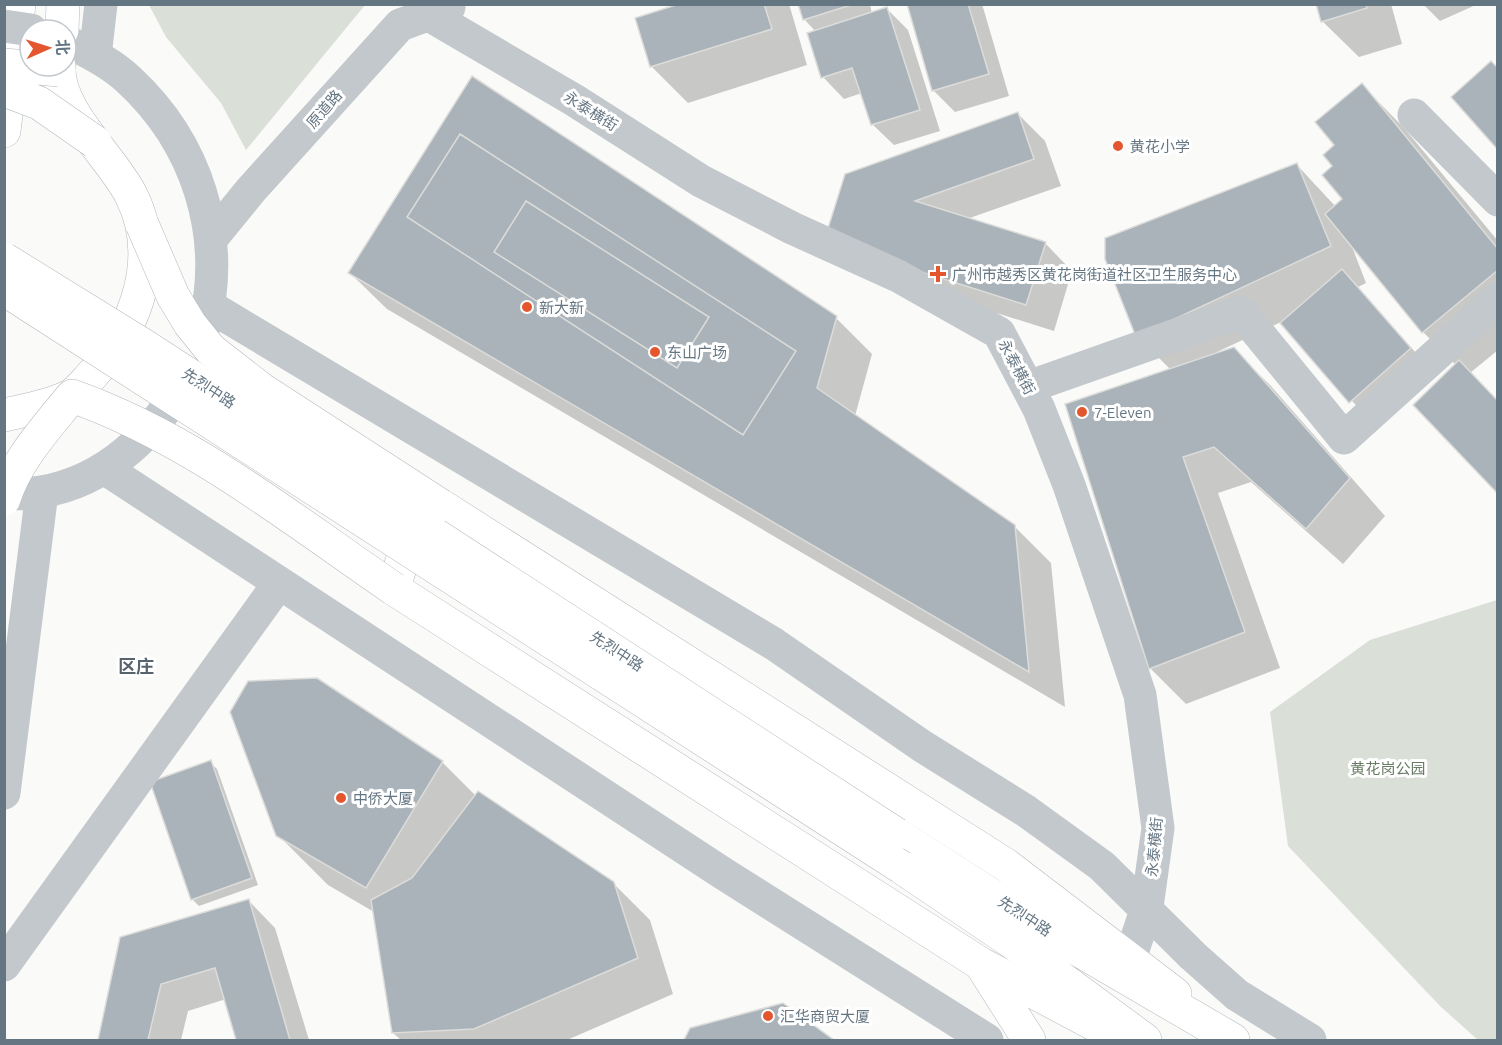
<svg xmlns="http://www.w3.org/2000/svg" width="1502" height="1045" viewBox="0 0 1502 1045" font-family="Ubuntu,'Noto Sans SC',sans-serif">
<style>
.green{fill:#dadfd7}
.shadow{fill:#0003}
.building{fill:#aab3b9;stroke:#dcdcda;stroke-width:1.5}
.lines{fill:none;stroke-linecap:round;stroke-linejoin:round}
.secondary-casing{stroke:#b3babf;stroke-width:34}
.primary-casing{stroke:#b5babe;stroke-width:34}
.highway-casing{stroke:#b4b9bd;stroke-width:34}
.street{stroke:#c3c8cc;stroke-width:33}
.secondary{stroke:#fff;stroke-width:33}
.primary{stroke:#fff;stroke-width:33}
.highway{stroke:#fff;stroke-width:33}
.secondary-bridge-casing{stroke:#b3babf;stroke-width:34;stroke-linecap:butt}
.primary-bridge-casing{stroke:#b5babe;stroke-width:34;stroke-linecap:butt}
.street-bridge{stroke:#c3c8cc;stroke-width:33}
.secondary-bridge{stroke:#fff;stroke-width:33}
.primary-bridge{stroke:#fff;stroke-width:33}
.poi-dot{fill:#e4572e;stroke:#fff;stroke-width:2}
.labels{text-anchor:middle;dominant-baseline:central;stroke-width:6;stroke-linejoin:round;paint-order:stroke}
.street-label{font-size:15px;fill:#657683;stroke:#fff}
.poi-label{font-size:15px;fill:#657683;stroke:#fff;text-anchor:start}
.park-label{font-size:15px;fill:#687a64;stroke:#fff}
.quarter-label{font-size:18px;font-weight:bold;fill:#57646e;stroke:#fff}
</style>
<rect width="100%" height="100%" fill="#fafaf8"/>
<path class="green" d="M 149,5 L 149,4 L 365,5 L 246,150 L 221,103 L 166,37 Z
M 1497,600 L 1498,1040 L 1478,1040 L 1440,1006 L 1288,846 L 1270,712 L 1370,640 Z"/>
<path class="shadow" d="M 684,4 L 789,4 L 807,65 L 688,103 L 651,66 Z
M 800,4 L 870,4 L 872,14 L 887,9 L 908,30 L 940,131 L 894,145 L 872,124 L 862,93 L 844,99 L 823,77 L 816,32 L 804,19 Z
M 908,4 L 982,4 L 1009,96 L 955,112 L 933,90 Z
M 1318,4 L 1391,4 L 1402,44 L 1359,57 L 1322,21 Z
M 1423,4 L 1478,4 L 1440,21 Z
M 1362,85 L 1405,129 L 1498,241 L 1498,350 L 1470,373 L 1456,365 L 1423,332 L 1351,244 L 1366,283 L 1358,287 L 1431,370 L 1372,423 L 1281,322 L 1217,352 L 1218,354 L 1233,349 L 1270,385 L 1385,516 L 1343,564 L 1251,482 L 1218,493 L 1280,668 L 1186,704 L 1150,668 L 1171,370 L 1137,336 L 1297,165 L 1336,207 L 1344,200 L 1334,166 L 1337,145 Z
M 1018,114 L 1045,141 L 1061,186 L 967,219 L 1045,243 L 1072,271 L 1054,331 L 853,268 L 825,241 Z
M 350,273 L 836,318 L 872,354 L 855,416 L 1014,526 L 1051,563 L 1065,707 L 387,309 Z
M 210,762 L 217,769 L 258,885 L 199,906 L 192,899 Z
M 442,762 L 476,796 L 613,883 L 650,920 L 673,994 L 567,1040 L 401,1040 L 393,1033 L 374,912 L 328,885 L 278,835 Z
M 248,900 L 275,928 L 309,1040 L 238,1040 L 226,999 L 188,1011 L 181,1040 L 99,1040 L 122,939 Z
M 783,1005 L 831,1040 L 686,1040 L 691,1029 Z"/>
<path class="building" d="M 679,4 L 764,4 L 772,29 L 650,67 L 635,18 Z
M 798,4 L 854,4 L 803,20 Z
M 907,4 L 968,4 L 989,74 L 932,91 Z
M 1316,4 L 1366,4 L 1367,8 L 1321,22 Z
M 887,7 L 920,110 L 871,125 L 852,68 L 821,78 L 807,33 Z
M 1491,61 L 1498,68 L 1498,150 L 1451,97 Z
M 472,76 L 837,316 L 817,388 L 1015,525 L 1029,672 L 348,273 Z
M 1362,83 L 1498,249 L 1498,270 L 1422,333 L 1325,214 L 1342,199 L 1322,175 L 1332,166 L 1323,155 L 1334,145 L 1315,122 Z
M 1018,112 L 1034,159 L 915,201 L 1046,242 L 1026,305 L 824,241 L 845,174 Z
M 460,134 L 796,351 L 743,435 L 407,217 Z
M 1297,163 L 1331,246 L 1136,337 L 1105,259 L 1105,238 Z
M 526,201 L 709,317 L 677,368 L 494,252 Z
M 1342,269 L 1411,348 L 1349,403 L 1280,323 Z
M 1234,347 L 1350,478 L 1306,529 L 1214,447 L 1183,457 L 1245,632 L 1149,669 L 1065,404 Z
M 1459,360 L 1498,401 L 1498,494 L 1413,405 Z
M 317,678 L 443,761 L 366,888 L 276,836 L 230,712 L 248,681 Z
M 211,760 L 252,878 L 191,900 L 150,782 Z
M 478,791 L 614,882 L 638,958 L 474,1029 L 392,1033 L 371,900 L 412,878 Z
M 249,899 L 290,1040 L 236,1040 L 215,968 L 161,984 L 148,1040 L 98,1040 L 120,937 Z
M 783,1003 L 834,1040 L 684,1040 L 690,1028 Z"/>
<g class="lines">
<defs>
<path id="secondary" d="M 62,30 L 63,4
M 4,415 C 26,410 51,406 70,396 C 78,392 86,381 93,374 C 137,327 162,256 131,195 C 112,157 56,110 59,66
M 982,966 L 1029,1040
M 1124,1040 L 981,964 L 394,589 C 402,557 412,524 440,505 L 1006,865 L 1175,994"/>
<path id="primary" d="M 896,834 L 1065,942 L 1233,1040
M 901,867 L 1012,942 L 1145,1040"/>
<path id="highway" d="M 4,131 L 19,4"/>
</defs>
<use href="#secondary" class="secondary-casing"/>
<use href="#primary" class="primary-casing"/>
<use href="#highway" class="highway-casing"/>
<path class="street" d="M 429,15 L 574,100 L 701,181 L 792,228 L 898,276 L 999,333 L 1039,409 L 1069,485 L 1140,695 L 1158,828 L 1147,907 L 1130,959
M 66,41 C 88,52 111,63 129,80 C 197,143 227,235 204,327
M 95,56 L 101,4
M 1414,115 L 1498,200
M 211,239 L 251,190 L 400,25 L 449,7
M 209,306 L 774,644 L 922,746 L 1026,811 L 1102,866 L 1193,956 L 1237,995 L 1310,1040
M 1028,387 L 1241,312 L 1344,438 L 1498,299
M 104,468 L 724,874 L 987,1040
M 4,494 C 17,494 29,494 41,492 C 107,481 157,432 187,375
M 4,793 L 42,492
M 4,965 L 279,583"/>
<use href="#secondary" class="secondary"/>
<use href="#primary" class="primary"/>
<use href="#highway" class="highway"/>
<defs>
<path id="secondary-bridge" d="M 4,65 L 59,70
M 4,90 L 39,103 L 95,142
M 142,224 L 173,296 L 190,324 L 211,350 L 261,389 L 440,505
M 4,499 C 16,460 47,427 72,396 C 191,438 290,518 394,589"/>
<path id="primary-bridge" d="M 4,259 L 143,345 L 896,834
M 4,289 L 901,867"/>
</defs>
<use href="#secondary-bridge" class="secondary-bridge-casing"/>
<use href="#primary-bridge" class="primary-bridge-casing"/>
<path class="street-bridge" d="M 4,26 L 31,30"/>
<use href="#secondary-bridge" class="secondary-bridge"/>
<use href="#primary-bridge" class="primary-bridge"/>
</g>
<g class="poi-dot">
<circle cx="1118" cy="146" r="6"/>
<path d="M935 265h6v6h6v6h-6v6h-6v-6h-6v-6h6z"/>
<circle cx="527" cy="307" r="6"/>
<circle cx="655" cy="352" r="6"/>
<circle cx="1082" cy="412" r="6"/>
<circle cx="341" cy="798" r="6"/>
<circle cx="768" cy="1016" r="6"/>
</g>
<g class="labels">
<g class="street-label">
<text transform="translate(324 109) rotate(-49)">原道路</text>
<text transform="translate(591 111) rotate(32)">永泰横街</text>
<text transform="translate(1017 367) rotate(62)">永泰横街</text>
<text transform="translate(209 388) rotate(33)">先烈中路</text>
<text transform="translate(617 651) rotate(33)">先烈中路</text>
<text transform="translate(1154 847) rotate(-85)">永泰横街</text>
<text transform="translate(1025 916) rotate(33)">先烈中路</text>
</g>
<g class="poi-label">
<text x="1130" y="146">黄花小学</text>
<text x="952" y="274">广州市越秀区黄花岗街道社区卫生服务中心</text>
<text x="539" y="307">新大新</text>
<text x="667" y="352">东山广场</text>
<text x="1094" y="412">7-Eleven</text>
<text x="353" y="798">中侨大厦</text>
<text x="780" y="1016">汇华商贸大厦</text>
</g>
<g class="park-label">
<text x="1388" y="768">黄花岗公园</text>
</g>
<g class="quarter-label">
<text x="136" y="666">区庄</text>
</g>
</g>
<rect width="1502" height="1045" fill="none" stroke="#657683" stroke-width="12"/>
<g transform="translate(48 48) rotate(87)"><circle r="28" fill="#ffffff" stroke="#c1c8cd" stroke-width="1.5"/>
<path d="M0-4.5L10 22L0 15L-10 22Z" fill="#e4572e"/>
<text y="-9" font-size="16" font-weight="bold" text-anchor="middle" fill="#657683">北</text>
</g>
</svg>
